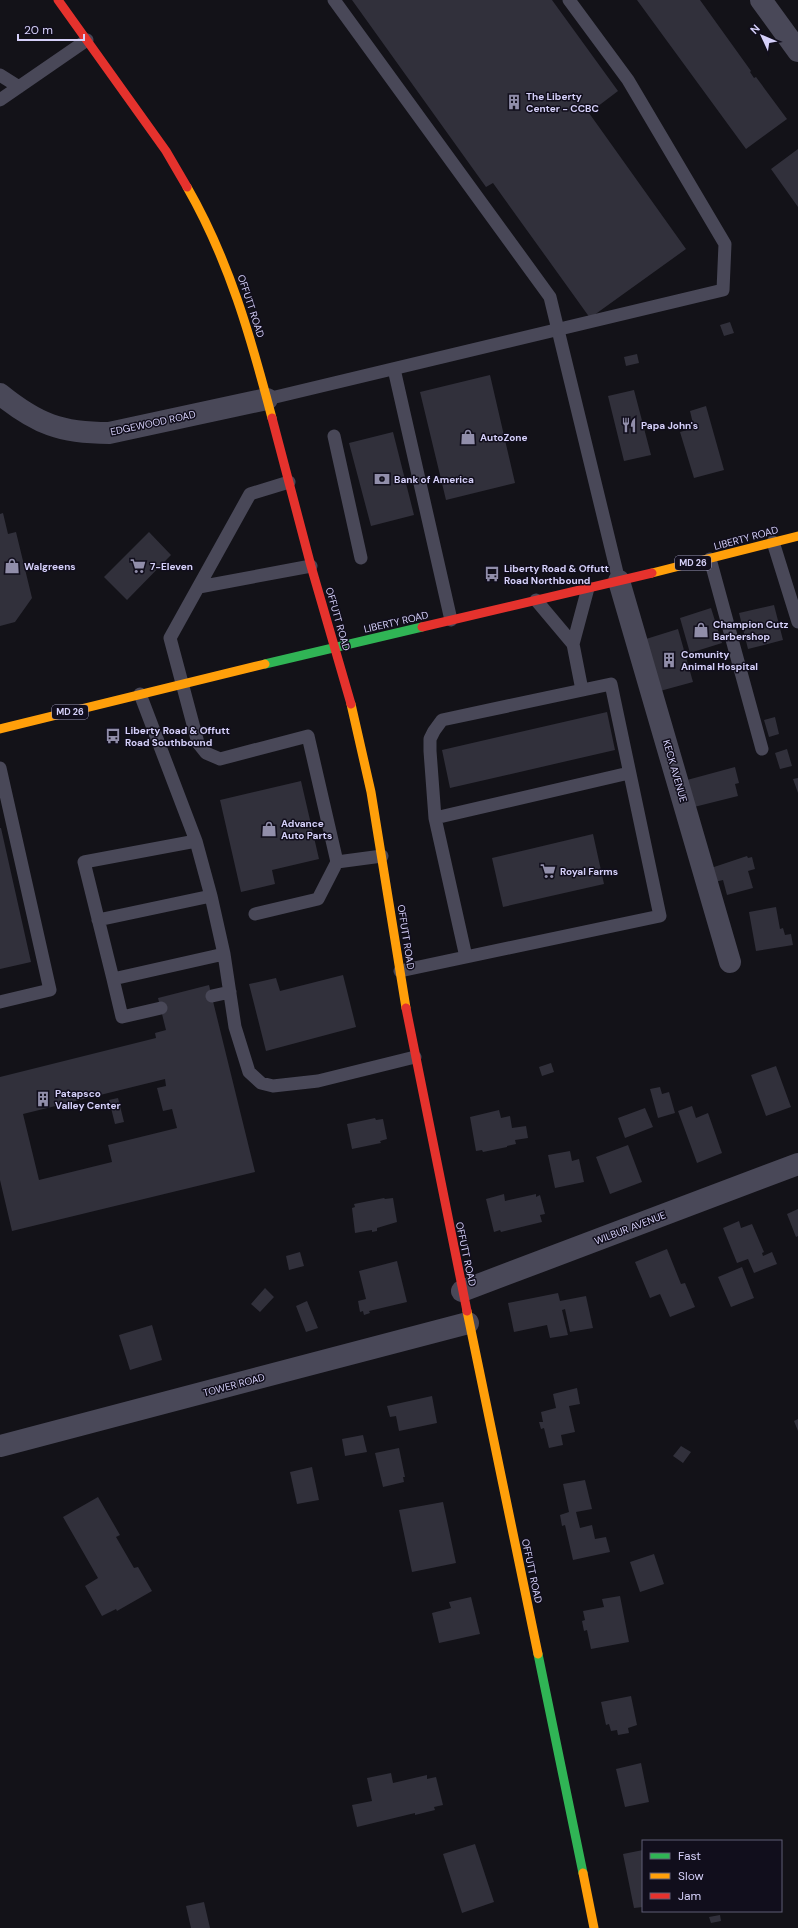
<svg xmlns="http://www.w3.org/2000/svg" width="798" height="1928" viewBox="0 0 798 1928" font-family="'DM Sans',sans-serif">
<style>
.building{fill:#31303b;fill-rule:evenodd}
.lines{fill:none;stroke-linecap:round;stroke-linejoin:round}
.lane{stroke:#494858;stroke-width:13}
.street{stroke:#494858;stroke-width:22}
.fast{stroke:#30b455;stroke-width:9}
.slow{stroke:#ff9f0a;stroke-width:9}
.jam{stroke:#e5322d;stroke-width:9}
.labels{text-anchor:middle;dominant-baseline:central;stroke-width:3;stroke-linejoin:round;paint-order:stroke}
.shield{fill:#110e1c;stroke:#9a96b7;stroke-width:1}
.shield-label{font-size:9px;font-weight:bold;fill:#d5d0f9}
.poi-label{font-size:10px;font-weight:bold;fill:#d5d0f9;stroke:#110e1c;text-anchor:start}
.street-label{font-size:10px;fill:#d5d0f9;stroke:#110e1c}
</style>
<rect width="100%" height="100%" fill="#131218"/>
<path class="building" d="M 352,0 L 552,0 L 618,91 L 589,113 L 686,249 L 590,318 L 493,183 L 486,187 Z
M 637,0 L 700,0 L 751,71 L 750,72 L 754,78 L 756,77 L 787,119 L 746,149 Z
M 798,149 L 798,207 L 771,169 Z
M 730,322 L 734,333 L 724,336 L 720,325 Z
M 637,354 L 639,363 L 626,366 L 624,357 Z
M 490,375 L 515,483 L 446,500 L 420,392 Z
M 634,390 L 651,455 L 624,461 L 608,396 Z
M 706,406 L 724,470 L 694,478 L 680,432 L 694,428 L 690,411 Z
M 393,432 L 414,515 L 371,526 L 349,443 Z
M 3,513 L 8,534 L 16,532 L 32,598 L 15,622 L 0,626 L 0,514 Z
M 149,532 L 171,555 L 127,600 L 104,577 Z
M 774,605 L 783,640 L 748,649 L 739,613 Z
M 711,608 L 722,643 L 690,653 L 680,618 Z
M 678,629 L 693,682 L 660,691 L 646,639 Z
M 607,712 L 615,750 L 450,788 L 442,750 Z
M 775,717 L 779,734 L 769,737 L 764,720 Z
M 787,749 L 792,766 L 780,769 L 775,753 Z
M 735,767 L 739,783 L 735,784 L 738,796 L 694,807 L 687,780 Z
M 798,778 L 798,793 L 793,779 Z
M 301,781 L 319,859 L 272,870 L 275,884 L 241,892 L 220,800 Z
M 0,828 L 1,828 L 31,962 L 0,969 Z
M 593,834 L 604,884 L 503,907 L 492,858 Z
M 747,856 L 748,858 L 752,857 L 755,869 L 748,871 L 753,888 L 727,895 L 723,880 L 715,882 L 711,868 Z
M 776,907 L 780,929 L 783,928 L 785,935 L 791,934 L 793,945 L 756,951 L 749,912 Z
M 343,975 L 356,1027 L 266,1051 L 249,984 L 276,978 L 280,991 Z
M 209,985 L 255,1172 L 12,1231 L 0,1180 L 0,1077 L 156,1038 L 155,1033 L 166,1030 L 158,998 ZM 165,1079 L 166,1086 L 157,1088 L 163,1111 L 172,1109 L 177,1128 L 108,1145 L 112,1162 L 39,1180 L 23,1114 Z
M 551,1063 L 554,1072 L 542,1076 L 539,1067 Z
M 776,1066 L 791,1107 L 766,1116 L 751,1075 Z
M 660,1087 L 662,1094 L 669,1092 L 675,1113 L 658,1118 L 650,1089 Z
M 118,1098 L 124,1122 L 115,1124 L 109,1100 Z
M 692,1106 L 696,1118 L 708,1113 L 722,1153 L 697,1163 L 678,1111 Z
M 645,1108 L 653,1127 L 625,1138 L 618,1118 Z
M 499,1110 L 501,1118 L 510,1116 L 512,1128 L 526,1126 L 528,1138 L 515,1140 L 516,1144 L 507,1146 L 507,1147 L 483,1152 L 482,1150 L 476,1151 L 470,1117 Z
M 375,1118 L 376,1120 L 383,1119 L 387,1139 L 380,1141 L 381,1143 L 352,1149 L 347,1124 Z
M 628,1145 L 642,1182 L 610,1194 L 596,1157 Z
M 570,1151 L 572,1161 L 579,1159 L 584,1182 L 555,1188 L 548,1155 Z
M 504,1194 L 505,1201 L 536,1194 L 536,1197 L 540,1195 L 545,1214 L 540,1215 L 542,1222 L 501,1232 L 500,1230 L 494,1232 L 486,1199 Z
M 384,1198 L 385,1199 L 393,1198 L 397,1222 L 377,1228 L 377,1231 L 372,1232 L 372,1230 L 355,1233 L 352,1208 L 355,1207 L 354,1204 Z
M 798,1209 L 798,1236 L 796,1237 L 787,1214 Z
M 739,1221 L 741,1228 L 752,1224 L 764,1252 L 762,1253 L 763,1256 L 772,1252 L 777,1264 L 754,1273 L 748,1259 L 737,1263 L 723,1228 Z
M 667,1249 L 681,1284 L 685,1283 L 695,1307 L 670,1317 L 660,1294 L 650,1298 L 635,1262 Z
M 300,1252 L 304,1266 L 289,1270 L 286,1256 Z
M 397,1261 L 407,1302 L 369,1311 L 370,1313 L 364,1315 L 363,1311 L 360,1312 L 358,1301 L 366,1299 L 359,1271 Z
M 742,1267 L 754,1298 L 731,1307 L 718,1277 Z
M 265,1288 L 274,1297 L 260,1312 L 251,1304 Z
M 558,1293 L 560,1301 L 586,1296 L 593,1328 L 570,1332 L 565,1309 L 562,1310 L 568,1335 L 550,1338 L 547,1325 L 514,1332 L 508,1303 Z
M 307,1301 L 318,1328 L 306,1332 L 296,1306 Z
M 152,1325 L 162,1360 L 130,1370 L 119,1335 Z
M 577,1388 L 580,1404 L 569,1406 L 575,1432 L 561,1435 L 563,1445 L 549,1448 L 544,1428 L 541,1429 L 539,1422 L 543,1422 L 541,1412 L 556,1408 L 553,1394 Z
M 432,1396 L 437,1423 L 399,1431 L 396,1416 L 390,1417 L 387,1406 Z
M 798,1419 L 798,1431 L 794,1421 Z
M 363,1435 L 367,1452 L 345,1456 L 342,1439 Z
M 681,1446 L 691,1452 L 683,1463 L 673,1456 Z
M 399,1448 L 405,1477 L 403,1477 L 404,1482 L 383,1487 L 375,1453 Z
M 312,1467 L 319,1500 L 297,1504 L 290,1472 Z
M 585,1480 L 592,1509 L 576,1512 L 580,1528 L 592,1525 L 595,1539 L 606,1537 L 610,1552 L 573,1560 L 565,1525 L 562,1526 L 560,1515 L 569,1512 L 563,1484 Z
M 98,1497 L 120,1535 L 116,1537 L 134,1568 L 138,1567 L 152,1591 L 117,1611 L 116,1609 L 102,1616 L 85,1586 L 98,1578 L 63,1517 Z
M 443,1502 L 456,1563 L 412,1572 L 399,1510 Z
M 654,1554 L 664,1584 L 640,1592 L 630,1562 Z
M 620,1596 L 629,1642 L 591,1649 L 587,1630 L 584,1631 L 582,1621 L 585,1620 L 583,1611 L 604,1607 L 602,1599 Z
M 471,1597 L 480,1634 L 439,1643 L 432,1613 L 451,1608 L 449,1602 Z
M 631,1696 L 637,1725 L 628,1728 L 629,1733 L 618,1735 L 617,1730 L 611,1731 L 609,1724 L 606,1725 L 601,1702 Z
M 641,1763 L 649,1802 L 625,1807 L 616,1769 Z
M 391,1773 L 393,1783 L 427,1775 L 427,1779 L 436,1777 L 443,1805 L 434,1807 L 435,1810 L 415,1815 L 415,1813 L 357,1827 L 352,1805 L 372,1801 L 367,1778 Z
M 475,1844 L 494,1902 L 462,1913 L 443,1854 Z
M 643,1850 L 643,1907 L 634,1908 L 623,1854 Z
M 204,1902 L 210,1928 L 191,1928 L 186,1906 Z
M 720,1915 L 721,1921 L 711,1923 L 709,1917 Z"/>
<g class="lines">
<path class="lane" d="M 334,0 L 550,297 L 619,581
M 0,75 L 19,87
M 0,100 L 87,40
M 394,369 L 451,620
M 267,399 L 723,290 L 725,244 L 628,80 L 569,0
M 334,436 L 361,558
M 289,482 L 250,494 L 170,638 L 198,743 L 206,753 L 220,759 L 308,736 L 337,862 L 382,856
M 773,542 L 798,622
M 710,559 L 762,749
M 199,587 L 311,566
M 536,600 L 573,644
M 582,690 L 573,644 L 588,588
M 140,694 L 196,841 L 211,896 L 224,954 L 113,979 L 84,862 L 196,841
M 0,768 L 50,990 L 0,1002
M 435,818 L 629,773
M 255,914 L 318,899 L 337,862
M 98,920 L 211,896
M 224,954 L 235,1027 L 249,1072 L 261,1083 L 273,1086 L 318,1081 L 415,1057
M 400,971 L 660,916 L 611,684 L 442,720 L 434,731 L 430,739 L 430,751 L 435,818 L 466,957
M 113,979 L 122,1017 L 161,1008
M 212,996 L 230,992"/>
<path class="street" d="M 761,0 L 798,51
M 0,394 C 37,424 61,433 109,433 L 267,399
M 619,581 L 730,962
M 462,1291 L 798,1164
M 0,1446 L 468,1323"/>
<path class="fast" d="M 265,664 L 422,627
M 538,1654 L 583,1873"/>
<path class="slow" d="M 187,187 C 229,260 251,338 272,418
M 652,573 L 798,536
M 351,704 L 371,792 L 406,1008
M 0,729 L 265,664
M 467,1311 L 538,1654
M 583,1873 L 594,1928"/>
<path class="jam" d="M 58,0 L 166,151 L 187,187
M 272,418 L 311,566 L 351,704
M 422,627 L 652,573
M 406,1008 L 467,1311"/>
</g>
<defs>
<symbol id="building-bare" viewBox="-9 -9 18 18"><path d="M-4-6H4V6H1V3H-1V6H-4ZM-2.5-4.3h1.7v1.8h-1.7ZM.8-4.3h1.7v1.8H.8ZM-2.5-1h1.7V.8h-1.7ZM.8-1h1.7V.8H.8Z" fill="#918eaa" stroke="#110e1c" stroke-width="2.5" paint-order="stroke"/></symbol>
<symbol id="restaurant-bare" viewBox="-9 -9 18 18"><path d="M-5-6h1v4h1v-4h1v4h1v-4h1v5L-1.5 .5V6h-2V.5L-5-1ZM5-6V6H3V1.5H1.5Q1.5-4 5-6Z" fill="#918eaa" stroke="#110e1c" stroke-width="2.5" paint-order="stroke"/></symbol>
<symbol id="shop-bare" viewBox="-9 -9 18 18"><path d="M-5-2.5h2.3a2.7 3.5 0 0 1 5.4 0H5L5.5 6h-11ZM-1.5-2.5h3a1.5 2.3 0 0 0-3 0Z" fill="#918eaa" stroke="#110e1c" stroke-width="2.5" paint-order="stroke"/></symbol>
<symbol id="bank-bare" viewBox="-9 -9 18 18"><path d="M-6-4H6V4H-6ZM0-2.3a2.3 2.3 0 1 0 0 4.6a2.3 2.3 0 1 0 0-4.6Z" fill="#918eaa" stroke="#110e1c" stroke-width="2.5" paint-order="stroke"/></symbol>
<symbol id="supermarket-bare" viewBox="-9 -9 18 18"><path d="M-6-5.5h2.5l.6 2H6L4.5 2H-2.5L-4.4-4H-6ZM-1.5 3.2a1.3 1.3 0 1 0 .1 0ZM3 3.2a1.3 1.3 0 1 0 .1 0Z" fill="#918eaa" stroke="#110e1c" stroke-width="2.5" paint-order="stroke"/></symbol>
<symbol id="bus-bare" viewBox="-9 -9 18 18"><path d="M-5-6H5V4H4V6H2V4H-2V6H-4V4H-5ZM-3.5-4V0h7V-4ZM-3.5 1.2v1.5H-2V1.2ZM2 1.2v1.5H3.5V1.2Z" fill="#918eaa" stroke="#110e1c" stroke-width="2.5" paint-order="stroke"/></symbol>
</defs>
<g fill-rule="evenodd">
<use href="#building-bare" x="503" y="91" width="22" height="22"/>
<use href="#restaurant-bare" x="618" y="414" width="22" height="22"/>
<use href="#shop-bare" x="457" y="426" width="22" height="22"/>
<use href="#bank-bare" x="371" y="468" width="22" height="22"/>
<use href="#shop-bare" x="1" y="555" width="22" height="22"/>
<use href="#supermarket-bare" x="127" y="555" width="22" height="22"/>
<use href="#bus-bare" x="481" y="563" width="22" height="22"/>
<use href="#shop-bare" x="690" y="619" width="22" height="22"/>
<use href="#building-bare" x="658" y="649" width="22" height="22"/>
<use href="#bus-bare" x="102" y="725" width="22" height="22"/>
<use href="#shop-bare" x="258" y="818" width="22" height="22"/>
<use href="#supermarket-bare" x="537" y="860" width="22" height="22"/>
<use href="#building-bare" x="32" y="1088" width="22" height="22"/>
</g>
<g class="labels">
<g class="shield">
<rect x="675" y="556" width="36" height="14" rx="3"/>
<rect x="52" y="705" width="36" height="14" rx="3"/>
</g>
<g class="shield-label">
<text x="693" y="563">MD 26</text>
<text x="70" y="712">MD 26</text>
</g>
<g class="poi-label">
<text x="526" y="96">The Liberty<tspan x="526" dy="12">Center - CCBC</tspan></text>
<text x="641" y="425">Papa John's</text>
<text x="480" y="437">AutoZone</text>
<text x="394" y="479">Bank of America</text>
<text x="24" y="566">Walgreens</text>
<text x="150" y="566">7-Eleven</text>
<text x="504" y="568">Liberty Road &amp; Offutt<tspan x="504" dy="12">Road Northbound</tspan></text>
<text x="713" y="624">Champion Cutz<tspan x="713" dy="12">Barbershop</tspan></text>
<text x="681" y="654">Comunity<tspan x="681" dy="12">Animal Hospital</tspan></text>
<text x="125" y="730">Liberty Road &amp; Offutt<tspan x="125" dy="12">Road Southbound</tspan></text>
<text x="281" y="823">Advance<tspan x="281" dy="12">Auto Parts</tspan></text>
<text x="560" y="871">Royal Farms</text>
<text x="55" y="1093">Patapsco<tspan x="55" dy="12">Valley Center</tspan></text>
</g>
<g class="street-label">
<text transform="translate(251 306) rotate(72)">OFFUTT ROAD</text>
<text transform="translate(153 423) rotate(-12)">EDGEWOOD ROAD</text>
<text transform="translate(746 538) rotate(-15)">LIBERTY ROAD</text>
<text transform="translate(338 619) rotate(74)">OFFUTT ROAD</text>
<text transform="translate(396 622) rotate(-13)">LIBERTY ROAD</text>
<text transform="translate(675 771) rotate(74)">KECK AVENUE</text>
<text transform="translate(406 937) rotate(81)">OFFUTT ROAD</text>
<text transform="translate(630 1228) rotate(-21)">WILBUR AVENUE</text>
<text transform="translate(466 1254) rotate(78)">OFFUTT ROAD</text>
<text transform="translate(234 1385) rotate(-15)">TOWER ROAD</text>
<text transform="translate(532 1571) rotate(78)">OFFUTT ROAD</text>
</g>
</g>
<rect x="642" y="1840" width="140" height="72" fill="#110e1c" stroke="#5f5c74"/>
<rect x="650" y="1853" width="20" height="6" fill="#30b455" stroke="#5f5c74"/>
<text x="678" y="1860" font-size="12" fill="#d5d0f9">Fast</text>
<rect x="650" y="1873" width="20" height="6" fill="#ff9f0a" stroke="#5f5c74"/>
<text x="678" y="1880" font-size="12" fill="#d5d0f9">Slow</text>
<rect x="650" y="1893" width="20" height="6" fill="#e5322d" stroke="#5f5c74"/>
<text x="678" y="1900" font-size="12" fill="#d5d0f9">Jam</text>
<g transform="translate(762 36) rotate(314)" stroke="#110e1c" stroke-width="3" paint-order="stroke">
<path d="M0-3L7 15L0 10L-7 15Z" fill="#d5d0f9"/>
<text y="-6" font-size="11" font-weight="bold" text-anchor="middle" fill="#d5d0f9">N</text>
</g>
<path d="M18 34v6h66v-6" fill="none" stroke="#d5d0f9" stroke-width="2"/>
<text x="24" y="34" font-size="12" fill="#d5d0f9" stroke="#110e1c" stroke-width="3" paint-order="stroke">20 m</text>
</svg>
